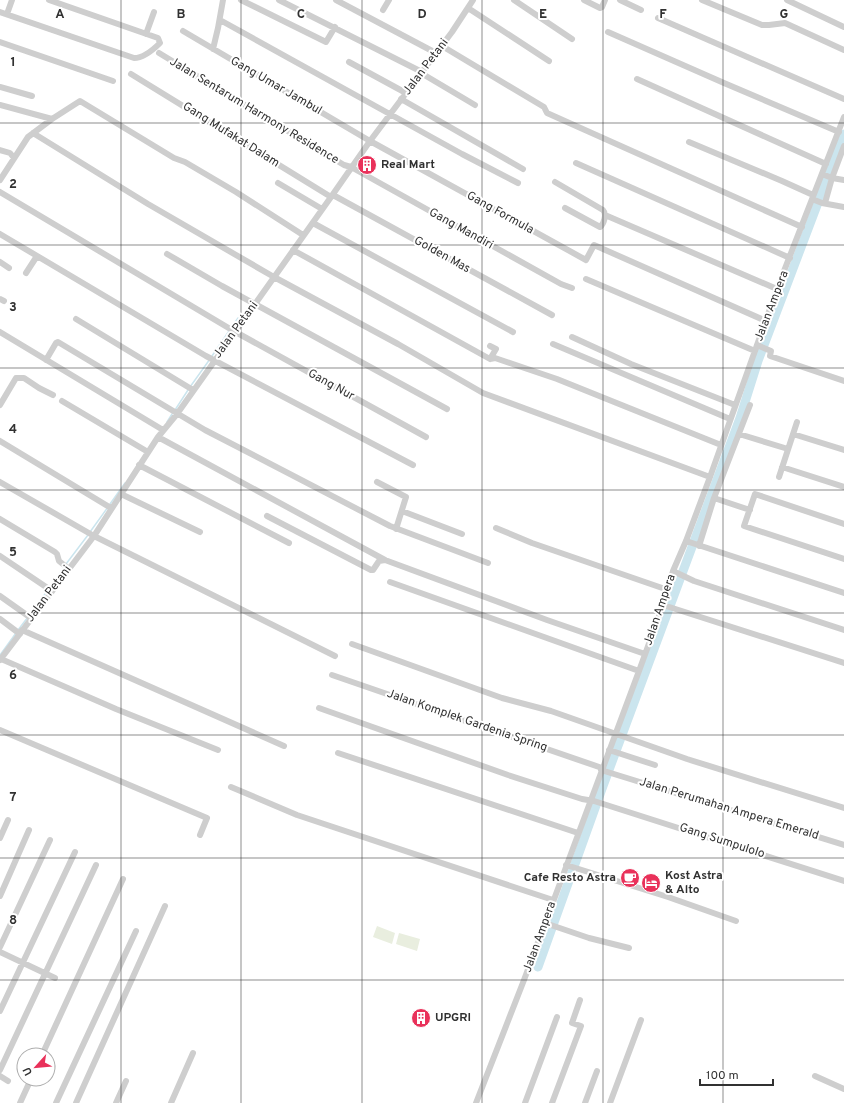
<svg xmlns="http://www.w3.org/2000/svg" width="844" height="1103" viewBox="0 0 844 1103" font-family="Overpass,sans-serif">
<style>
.green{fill:#e9eedf}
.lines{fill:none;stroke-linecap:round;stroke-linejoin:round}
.stream{stroke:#cbe5ee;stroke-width:1.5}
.river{stroke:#cbe5ee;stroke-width:9}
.minor{stroke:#cecece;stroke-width:6}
.grid{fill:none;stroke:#313131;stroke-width:1;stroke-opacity:0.55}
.labels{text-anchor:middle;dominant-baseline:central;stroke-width:4;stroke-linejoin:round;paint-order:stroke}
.street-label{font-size:12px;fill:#313131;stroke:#fff}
.poi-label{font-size:12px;font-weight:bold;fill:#313131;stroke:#fff;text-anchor:start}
.grid-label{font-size:13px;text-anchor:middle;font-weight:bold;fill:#313131;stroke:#fff;stroke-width:4;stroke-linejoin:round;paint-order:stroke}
</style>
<rect width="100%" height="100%" fill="#fff"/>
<path class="green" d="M 377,926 L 395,933 L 392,944 L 373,937 Z
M 399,933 L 420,939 L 417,951 L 396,944 Z"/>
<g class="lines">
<path class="stream" d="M 231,328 L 238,318
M 212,356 L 229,331
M 190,387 L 210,359
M 175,410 L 188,390
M 167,422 L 172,414
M 110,504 L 125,483
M 90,532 L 108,507
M 66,564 L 88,535
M 50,587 L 64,567
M 30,614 L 48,590
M 18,630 L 28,617
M 0,655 L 16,633"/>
<path class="river" d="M 538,967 L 603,786 L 740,418 L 758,361 L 844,134"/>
<path class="minor" d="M 241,0 L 326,42 L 335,27
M 279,0 L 422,72
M 336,0 L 436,53
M 514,0 L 572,39
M 584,0 L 600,8 L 602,7 L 605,0
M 620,0 L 641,10
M 702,0 L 762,25 L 769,25 L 785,23 L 844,50
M 787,0 L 844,27
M 468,8 L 549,61
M 383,10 L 389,0
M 0,12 L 134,58 C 143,58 154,49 160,43 L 158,38 L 49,0
M 7,14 L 12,0
M 658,18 L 844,99
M 220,20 L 462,154 L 518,183
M 183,31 L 370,141 L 586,260 L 594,245 L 766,321
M 608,32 L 724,83 L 839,132
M 146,34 L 154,12
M 0,42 L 113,81
M 442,46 L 544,107 L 547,113 L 802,227
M 213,49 L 218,28 L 223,0
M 159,53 L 344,165 L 351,167 L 561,284 L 572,288
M 349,62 L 406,93
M 421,73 L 475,105
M 131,74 L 331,197
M 637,79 L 826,164
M 0,87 L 32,96
M 401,99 L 523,169
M 0,105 L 52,119
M 33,133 L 148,204 L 274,277 L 398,344 L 483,393 L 710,477
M 689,142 L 782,181 L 813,195
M 0,150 L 10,153 L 14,158
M 576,163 L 790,258
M 822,174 L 832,178 L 844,180
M 0,180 L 28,137 L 52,119 L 80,101 L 174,158 L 185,162 L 236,192 L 303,235
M 555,182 L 603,210 C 607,214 604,224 600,227 L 565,208
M 278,183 L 322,209
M 0,192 L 232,330 L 426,437
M 333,195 L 552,315
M 812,199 L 822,203 L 844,207
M 825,203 L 832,178 L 844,146
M 605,215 L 777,289
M 313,223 L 513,332
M 0,234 L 206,356 L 413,465
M 293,250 L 490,359 L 495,358 L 557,379 L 721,445
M 167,254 L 222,286 L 447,409
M 0,262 L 9,268
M 26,273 L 37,256
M 586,279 L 755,351
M 0,299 L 4,301
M 76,319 L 193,390
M 0,332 L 163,430
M 572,337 L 631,364 L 735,405
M 553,344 L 730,419
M 757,345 L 771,351 L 770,356 L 844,381
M 490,346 L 496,349 L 490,359
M 46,360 L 56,343 L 58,342 L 205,430 L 390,526 L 488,563
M 62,401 L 148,452
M 0,405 L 16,378 L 24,378 L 39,388 L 53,395
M 739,434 L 788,449
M 793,434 L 844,450
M 158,437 L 385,560
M 0,441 L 111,508
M 139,465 L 289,543
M 782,467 L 844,487
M 779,477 L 797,422
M 0,482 L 94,536 L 335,656
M 377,482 L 406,497 L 396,529
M 121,494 L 200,532
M 714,498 L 750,405
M 402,511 L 462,534
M 267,516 L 371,570 L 373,570 L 379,561 L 385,560 L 547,620 L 645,654
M 0,519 L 55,552 L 57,554 L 59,561 L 69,569
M 844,524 L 755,494 L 744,526 L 844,559
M 496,528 L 532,543 L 668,590
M 686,541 L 844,593
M 699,546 L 714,498 L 750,510
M 0,556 L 52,591
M 673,571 L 694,581 L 844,630
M 390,582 L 639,671
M 0,596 L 31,618
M 663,605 L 844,663
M 0,619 L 20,634
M 22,630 L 284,746
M 352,644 L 502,698 L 551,711 L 687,759 L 844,808
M 1,659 L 116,709 L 218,750
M 0,660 L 94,536 L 158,437 L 177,414 L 331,197 L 370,141 L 452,32 L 473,0
M 332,675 L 602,768
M 319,708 L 508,775 L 582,799 L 594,801 L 844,881
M 0,730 L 207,818 L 200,835
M 609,750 L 655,765
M 338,753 L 578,833
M 601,770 L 844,845
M 231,787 L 297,815 L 553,900
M 0,838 L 8,820
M 566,865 L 668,897 L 736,921
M 0,896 L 29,830
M 545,923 L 589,938 L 629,948
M 0,947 L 50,840
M 0,952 L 55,978
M 0,1011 L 75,852
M 42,1055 L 123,879
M 0,1070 L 96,865
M 0,1076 L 8,1081
M 815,1076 L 844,1089
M 20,1103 L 31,1079
M 56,1103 L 136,931
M 76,1103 L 165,906
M 116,1103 L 126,1081
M 171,1103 L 193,1053
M 476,1103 L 524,980 L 639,671 L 663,605 L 673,571 L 686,541 L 710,477 L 777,289 L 844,117
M 525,1103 L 557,1017
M 552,1103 L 581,1026 L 572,1023 L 580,1000
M 585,1103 L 597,1071
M 610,1103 L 641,1020"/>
</g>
<path class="grid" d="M 121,0 L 121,1103M 241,0 L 241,1103M 362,0 L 362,1103M 482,0 L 482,1103M 603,0 L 603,1103M 723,0 L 723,1103M 0,123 L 844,123M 0,245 L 844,245M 0,368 L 844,368M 0,490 L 844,490M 0,613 L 844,613M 0,735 L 844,735M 0,858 L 844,858M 0,980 L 844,980"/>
<defs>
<symbol id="building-disc" viewBox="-11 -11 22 22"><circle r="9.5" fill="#e9315a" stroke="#fff"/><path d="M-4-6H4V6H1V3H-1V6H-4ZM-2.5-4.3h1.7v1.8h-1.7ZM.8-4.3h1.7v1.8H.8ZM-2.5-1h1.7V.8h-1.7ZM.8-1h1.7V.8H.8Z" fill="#fff"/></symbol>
<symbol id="cafe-disc" viewBox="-11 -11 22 22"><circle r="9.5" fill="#e9315a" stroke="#fff"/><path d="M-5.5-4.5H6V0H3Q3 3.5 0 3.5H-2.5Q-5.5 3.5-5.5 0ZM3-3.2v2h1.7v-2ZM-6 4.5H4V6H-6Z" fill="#fff"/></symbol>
<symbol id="hotel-disc" viewBox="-11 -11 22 22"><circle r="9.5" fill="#e9315a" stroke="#fff"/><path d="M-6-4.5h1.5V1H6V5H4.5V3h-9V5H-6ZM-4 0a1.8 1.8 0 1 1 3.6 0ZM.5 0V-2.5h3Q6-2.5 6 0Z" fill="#fff"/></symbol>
</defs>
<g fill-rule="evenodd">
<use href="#building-disc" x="356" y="154" width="22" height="22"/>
<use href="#cafe-disc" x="619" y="867" width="22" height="22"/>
<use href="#hotel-disc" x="640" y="872" width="22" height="22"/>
<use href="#building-disc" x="410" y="1007" width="22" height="22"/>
</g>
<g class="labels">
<g class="street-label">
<text transform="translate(426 67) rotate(-53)">Jalan Petani</text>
<text transform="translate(276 86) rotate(30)">Gang Umar Jambul</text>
<text transform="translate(254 111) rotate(31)">Jalan Sentarum Harmony Residence</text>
<text transform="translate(231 135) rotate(32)">Gang Mufakat Dalam</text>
<text transform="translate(500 213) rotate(29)">Gang Formula</text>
<text transform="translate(461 229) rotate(29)">Gang Mandiri</text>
<text transform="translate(442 255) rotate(29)">Golden Mas</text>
<text transform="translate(772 306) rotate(-69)">Jalan Ampera</text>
<text transform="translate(236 330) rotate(-54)">Jalan Petani</text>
<text transform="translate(331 385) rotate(29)">Gang Nur</text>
<text transform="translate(49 594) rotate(-53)">Jalan Petani</text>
<text transform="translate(660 610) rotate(-71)">Jalan Ampera</text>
<text transform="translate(467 721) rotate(19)">Jalan Komplek Gardenia Spring</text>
<text transform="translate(729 809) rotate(17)">Jalan Perumahan Ampera Emerald</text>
<text transform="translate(722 841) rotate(18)">Gang Sumpulolo</text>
<text transform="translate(540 937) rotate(-70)">Jalan Ampera</text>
</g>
<g class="poi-label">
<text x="381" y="165">Real Mart</text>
<text x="665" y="876">Kost Astra<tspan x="665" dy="14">&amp; Alto</tspan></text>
<text x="616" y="878" text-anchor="end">Cafe Resto Astra</text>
<text x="435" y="1018">UPGRI</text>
</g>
</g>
<g class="grid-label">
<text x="60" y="18">A</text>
<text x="181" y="18">B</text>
<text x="301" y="18">C</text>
<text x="422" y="18">D</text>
<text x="543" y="18">E</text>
<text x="663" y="18">F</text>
<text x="784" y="18">G</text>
<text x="13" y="66">1</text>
<text x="13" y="188">2</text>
<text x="13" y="311">3</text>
<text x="13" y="433">4</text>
<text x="13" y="556">5</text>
<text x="13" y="679">6</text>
<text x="13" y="801">7</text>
<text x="13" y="924">8</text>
</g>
<g transform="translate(36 1067) rotate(243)"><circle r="19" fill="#ffffff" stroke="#adadad"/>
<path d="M0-3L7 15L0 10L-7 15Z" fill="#e9315a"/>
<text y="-6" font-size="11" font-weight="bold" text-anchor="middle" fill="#313131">U</text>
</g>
<path d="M700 1079v6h73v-6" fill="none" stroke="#313131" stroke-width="2"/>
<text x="706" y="1079" font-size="12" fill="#313131" stroke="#ffffff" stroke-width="3" paint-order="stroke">100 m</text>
</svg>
